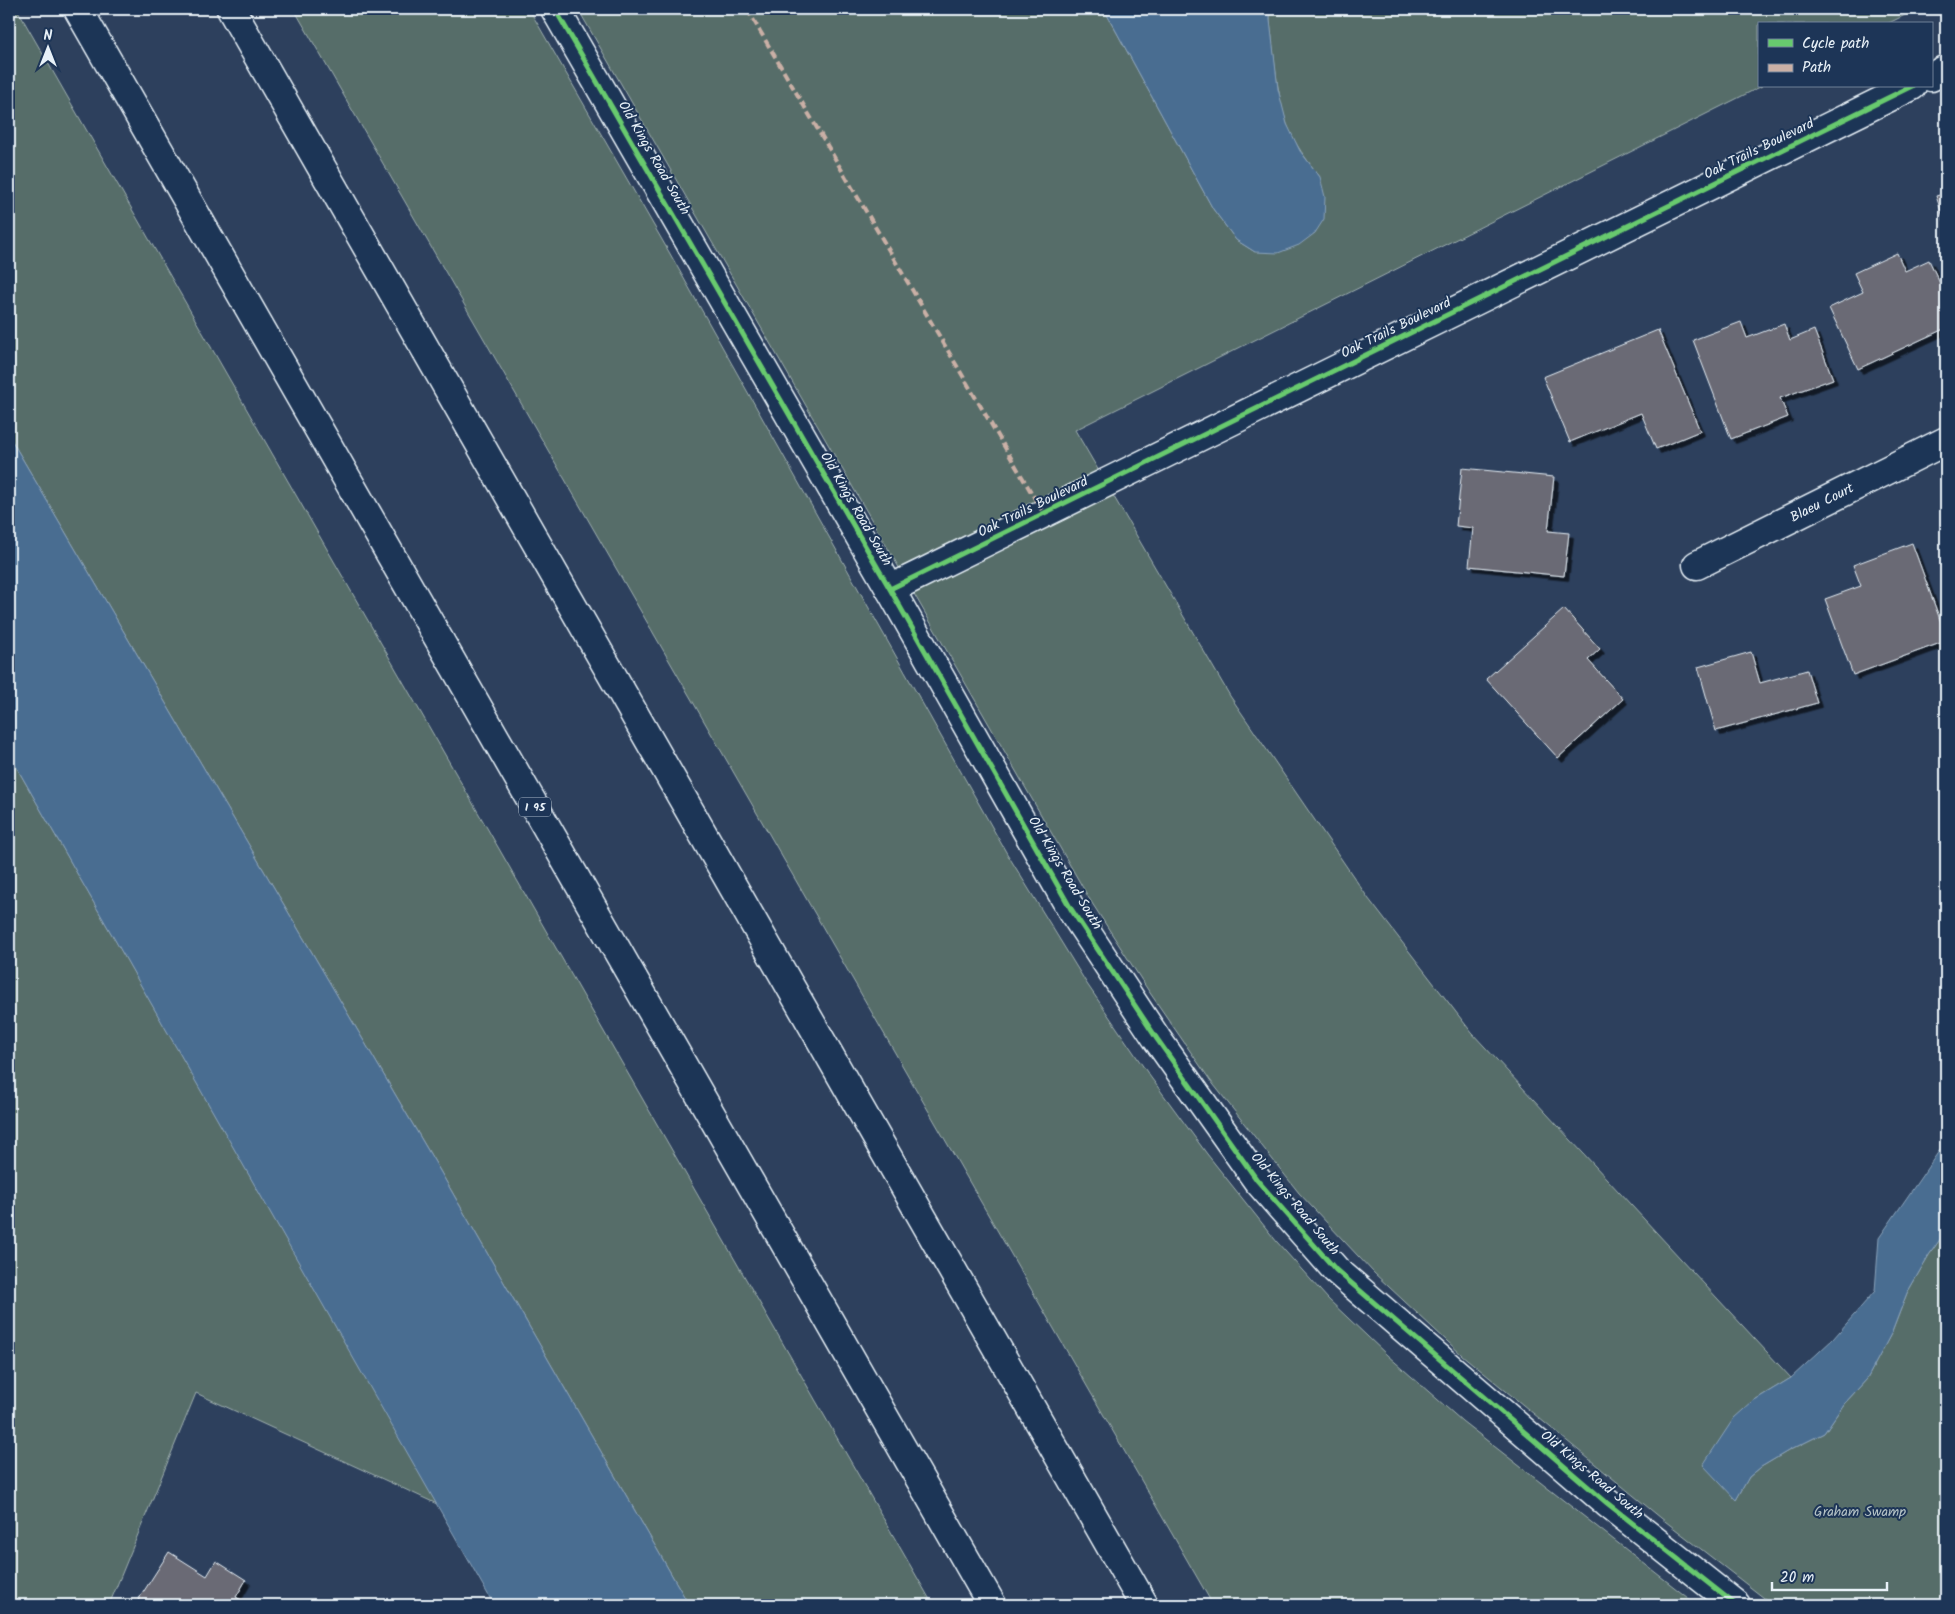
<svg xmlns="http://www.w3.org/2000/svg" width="1955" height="1614" viewBox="0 0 1955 1614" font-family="Kalam,sans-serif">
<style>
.green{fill:#566d69;stroke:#9fafb0}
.water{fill:#4a6d91;stroke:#89a2ba}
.building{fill:#6b6a75;stroke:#e8f1f8;filter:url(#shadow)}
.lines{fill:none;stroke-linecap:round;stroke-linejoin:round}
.street-casing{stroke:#e8f1f8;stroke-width:31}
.secondary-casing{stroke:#e8f1f8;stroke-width:31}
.highway-casing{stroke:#e8f1f8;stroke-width:31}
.street{stroke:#1d3557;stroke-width:28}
.secondary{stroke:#1d3557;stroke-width:28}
.highway{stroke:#1d3557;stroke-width:28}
.quiet{stroke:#cab0a6;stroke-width:4;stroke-dasharray:8 4;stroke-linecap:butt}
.cycleway-casing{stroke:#1d3557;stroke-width:8}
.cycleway{stroke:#67ca6e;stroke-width:5}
.labels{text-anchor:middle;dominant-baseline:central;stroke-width:4;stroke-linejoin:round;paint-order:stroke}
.shield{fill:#1d3557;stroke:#abb9c8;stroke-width:1}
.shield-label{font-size:12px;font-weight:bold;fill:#e8f1f8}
.street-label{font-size:14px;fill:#e8f1f8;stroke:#1d3557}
.park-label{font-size:14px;fill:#b5c3c6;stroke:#1d3557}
</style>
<defs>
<filter id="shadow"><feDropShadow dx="4.5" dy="4.5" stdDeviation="0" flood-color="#0009"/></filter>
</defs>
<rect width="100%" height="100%" fill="#2d405d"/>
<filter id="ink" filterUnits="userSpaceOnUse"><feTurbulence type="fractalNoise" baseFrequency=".02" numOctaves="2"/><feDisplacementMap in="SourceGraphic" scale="10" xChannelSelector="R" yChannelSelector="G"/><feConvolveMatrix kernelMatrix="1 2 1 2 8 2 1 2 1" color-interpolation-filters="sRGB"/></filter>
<g filter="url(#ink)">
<path class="green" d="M 9,9 L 17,9 L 933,1605 L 689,1605 L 436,1164 L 9,436 Z
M 294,9 L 529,9 L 669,252 L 1006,852 L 1087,984 L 1149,1075 L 1207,1154 L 1277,1242 L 1328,1299 L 1387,1355 L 1462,1421 L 1697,1605 L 1213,1605 Z
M 578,9 L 1104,9 L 1213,209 L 1236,240 L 1255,252 L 1320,177 C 1307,160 1294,144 1287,124 C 1276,91 1274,55 1270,20 L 1270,9 L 1917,9 L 1887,24 L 1759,24 L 1759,86 L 1762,86 L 1075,430 L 1230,696 L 1368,898 L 1472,1033 L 1791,1378 L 1753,1401 L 1736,1500 L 1749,1477 L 1761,1467 L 1788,1451 L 1824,1433 L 1844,1404 L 1867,1379 L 1892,1332 L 1907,1293 L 1929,1255 L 1946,1231 L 1946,1605 L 1773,1605 L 1661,1518 L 1462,1355 L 1374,1273 L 1299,1193 L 1210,1080 L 1148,990 L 1090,900 Z
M 9,754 L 437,1504 L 196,1393 L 109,1605 L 9,1605 Z"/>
<path class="water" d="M 1104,9 L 1270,9 L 1270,20 L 1278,89 L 1287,124 L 1300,151 L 1320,177 L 1325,197 L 1324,219 L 1315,233 L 1299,245 L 1278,253 L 1255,252 L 1236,240 L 1213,209 Z
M 9,436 L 436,1164 L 689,1605 L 494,1605 L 9,754 Z
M 1946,1141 L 1946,1231 L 1929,1255 L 1907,1293 L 1892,1332 L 1867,1379 L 1844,1404 L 1824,1433 L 1788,1451 L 1761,1467 L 1749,1477 L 1736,1500 L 1703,1465 L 1734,1418 L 1753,1401 L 1791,1378 L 1833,1339 L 1875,1291 L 1879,1238 Z"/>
<path class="building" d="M 1946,193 L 1946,226 L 1936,196 Z
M 1897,253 L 1905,271 L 1929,260 L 1946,296 L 1946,328 L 1858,369 L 1829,308 L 1863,292 L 1854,273 Z
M 1741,322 L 1747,338 L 1784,324 L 1790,340 L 1814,330 L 1833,379 L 1780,398 L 1788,417 L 1731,439 L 1693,340 Z
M 1658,330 L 1700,431 L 1656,449 L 1641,413 L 1570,442 L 1543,377 Z
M 1462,468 L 1554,477 L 1548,531 L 1569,533 L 1564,576 L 1469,566 L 1473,528 L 1456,526 Z
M 1912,543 L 1946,636 L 1946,641 L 1853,675 L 1825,599 L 1861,586 L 1853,565 Z
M 1564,609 L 1600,649 L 1588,660 L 1623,699 L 1558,758 L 1486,679 Z
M 1751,652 L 1760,683 L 1807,670 L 1817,703 L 1716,731 L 1698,667 Z
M 169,1552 L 207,1576 L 216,1561 L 246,1580 L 236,1597 L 249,1605 L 135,1605 Z"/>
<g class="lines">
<defs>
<path id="street" d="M 1931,77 L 1946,69
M 1697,565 L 1946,441
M 890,589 L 1912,86"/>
<path id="secondary" d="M 555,9 L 890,589 L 1071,909 L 1157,1039 L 1257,1180 L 1336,1270 L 1607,1503 L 1736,1605"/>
<path id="highway" d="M 78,9 L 992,1605
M 231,9 L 1144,1605"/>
</defs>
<use href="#street" class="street-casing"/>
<use href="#secondary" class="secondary-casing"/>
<use href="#highway" class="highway-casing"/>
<use href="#street" class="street"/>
<use href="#secondary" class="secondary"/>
<use href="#highway" class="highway"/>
<path class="quiet" d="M 747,9 L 1044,514"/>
<defs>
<path id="cycleway" d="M 555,9 L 890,589 L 1071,909 L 1157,1039 L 1257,1180 L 1336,1270 L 1607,1503 L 1736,1605
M 890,589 L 1912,86"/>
</defs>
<use href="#cycleway" class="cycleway-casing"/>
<use href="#cycleway" class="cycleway"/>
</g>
</g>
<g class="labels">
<rect class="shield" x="519" y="797.5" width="32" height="19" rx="4"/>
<g class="shield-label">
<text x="535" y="807">I 95</text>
</g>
<g class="street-label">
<text transform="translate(1759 149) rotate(-26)">Oak Trails Boulevard</text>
<text transform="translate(654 158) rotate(60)">Old Kings Road South</text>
<text transform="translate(1396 328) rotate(-26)">Oak Trails Boulevard</text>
<text transform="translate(1822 503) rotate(-27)">Blaeu Court</text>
<text transform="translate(1033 507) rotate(-26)">Oak Trails Boulevard</text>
<text transform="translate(856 509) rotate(60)">Old Kings Road South</text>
<text transform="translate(1065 873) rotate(59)">Old Kings Road South</text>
<text transform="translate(1295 1204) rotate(50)">Old Kings Road South</text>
<text transform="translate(1592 1475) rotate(40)">Old Kings Road South</text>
</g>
<g class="park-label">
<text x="1860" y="1512">Graham Swamp</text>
</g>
</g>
<rect width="1955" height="1614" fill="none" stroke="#1d3557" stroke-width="30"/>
<rect x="15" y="15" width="1925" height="1584" fill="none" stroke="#e8f1f8" stroke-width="2" filter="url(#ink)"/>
<rect x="1758" y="22" width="175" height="65" fill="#1d3557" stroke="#6e8097"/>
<rect x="1768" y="39" width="25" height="8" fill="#67ca6e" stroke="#6e8097"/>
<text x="1802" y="48" font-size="15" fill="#e8f1f8">Cycle path</text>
<rect x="1768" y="64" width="25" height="8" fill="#cab0a6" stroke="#6e8097"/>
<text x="1802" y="72" font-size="15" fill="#e8f1f8">Path</text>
<g transform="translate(48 48)" stroke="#1d3557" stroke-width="4" paint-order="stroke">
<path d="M0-4L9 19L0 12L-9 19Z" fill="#e8f1f8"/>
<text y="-8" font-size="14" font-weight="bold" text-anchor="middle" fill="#e8f1f8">N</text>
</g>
<path d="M1772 1582v8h115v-8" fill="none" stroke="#e8f1f8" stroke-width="2.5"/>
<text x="1780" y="1582" font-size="15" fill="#e8f1f8" stroke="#1d3557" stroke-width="4" paint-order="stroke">20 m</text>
</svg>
